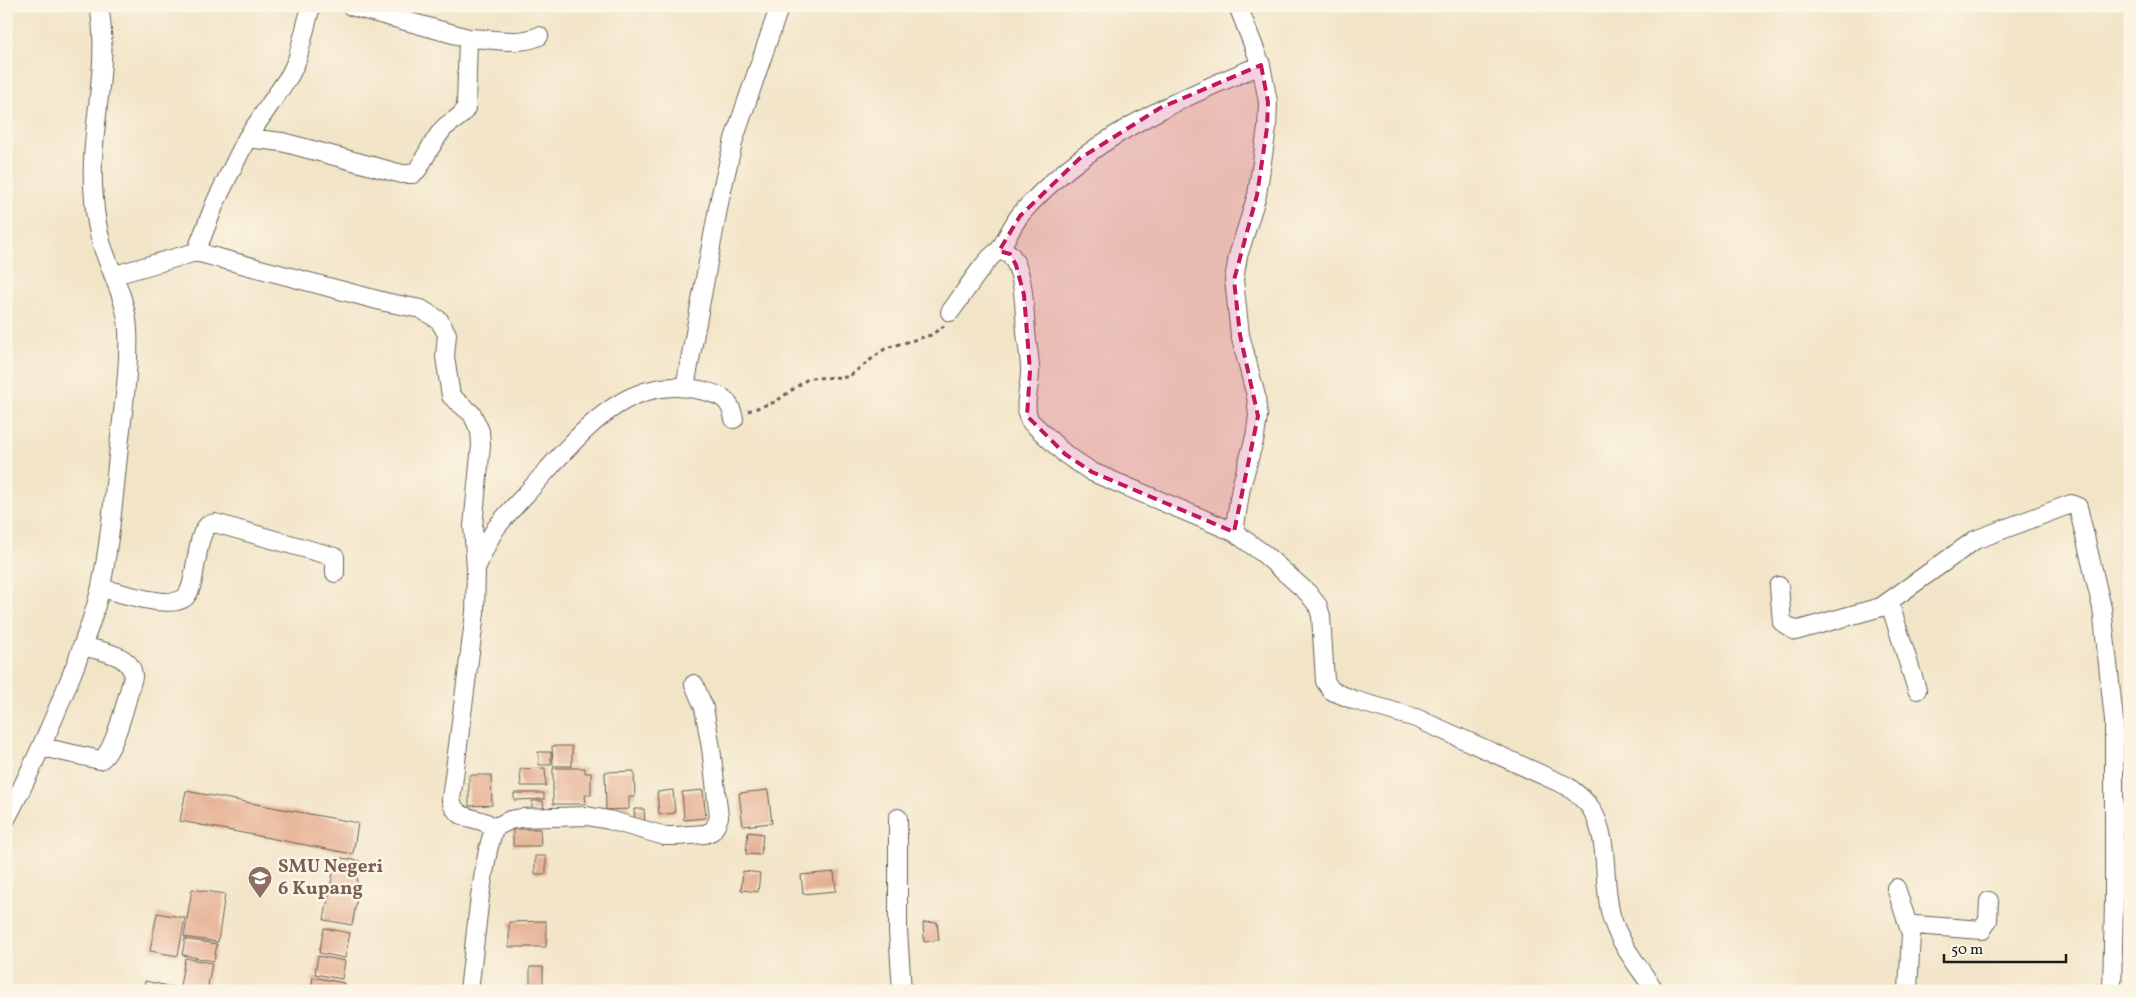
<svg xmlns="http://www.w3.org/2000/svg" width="2136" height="997" viewBox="0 0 2136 997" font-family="Vollkorn,serif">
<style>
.building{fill:#e5af92}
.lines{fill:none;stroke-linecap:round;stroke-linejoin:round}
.minor-casing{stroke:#676258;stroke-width:20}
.path{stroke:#676258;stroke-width:3;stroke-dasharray:4 4;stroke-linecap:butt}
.minor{stroke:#fff;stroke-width:18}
.marked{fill:#c2185b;fill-opacity:0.2;stroke:#c2185b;stroke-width:4;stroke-dasharray:10 6;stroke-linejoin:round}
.labels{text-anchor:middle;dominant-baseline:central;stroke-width:5;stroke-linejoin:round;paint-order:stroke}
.education-label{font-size:19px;font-weight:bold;fill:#785e54;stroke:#fcf5e5;text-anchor:start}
</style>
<rect width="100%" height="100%" fill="#fcf5e5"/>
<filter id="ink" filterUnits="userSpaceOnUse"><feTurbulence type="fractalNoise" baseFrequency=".02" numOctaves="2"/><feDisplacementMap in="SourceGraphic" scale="10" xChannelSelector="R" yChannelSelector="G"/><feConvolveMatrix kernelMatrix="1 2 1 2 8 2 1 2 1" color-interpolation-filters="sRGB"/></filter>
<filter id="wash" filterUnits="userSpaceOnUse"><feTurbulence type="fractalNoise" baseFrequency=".0096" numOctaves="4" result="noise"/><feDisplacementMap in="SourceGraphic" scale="20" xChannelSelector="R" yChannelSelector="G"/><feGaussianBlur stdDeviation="1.12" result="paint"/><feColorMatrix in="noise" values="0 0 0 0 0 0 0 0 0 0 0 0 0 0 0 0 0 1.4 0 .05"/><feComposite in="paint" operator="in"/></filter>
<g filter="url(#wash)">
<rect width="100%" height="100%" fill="#f2e4c7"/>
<g id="blocks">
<path class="building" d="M 552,746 L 572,746 L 572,766 L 553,766 Z
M 538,752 L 551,752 L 551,765 L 539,765 Z
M 545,768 L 546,786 L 521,786 L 520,769 Z
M 553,768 L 585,768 L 585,773 L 591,773 L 591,795 L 585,795 L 586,804 L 553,804 Z
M 634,771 L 635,797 L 629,797 L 629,809 L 606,810 L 605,772 Z
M 469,775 L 491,775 L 492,805 L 469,806 Z
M 673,790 L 675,813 L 659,815 L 657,792 Z
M 703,790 L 706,818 L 684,820 L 682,792 Z
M 768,790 L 772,823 L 743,826 L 739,793 Z
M 186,791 L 358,823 L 353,854 L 180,821 Z
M 514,793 L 544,793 L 544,799 L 514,800 Z
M 532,801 L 543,801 L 544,811 L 532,811 Z
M 634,809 L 644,809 L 645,822 L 635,822 Z
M 513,829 L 540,829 L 541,846 L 513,846 Z
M 748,832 L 763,834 L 761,855 L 746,854 Z
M 535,856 L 546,856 L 546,874 L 535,874 Z
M 336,857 L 360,861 L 356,887 L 359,888 L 352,925 L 324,920 Z
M 743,871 L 760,873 L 758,892 L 741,890 Z
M 834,872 L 836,891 L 803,894 L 801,875 Z
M 192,889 L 225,894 L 218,942 L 184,937 Z
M 157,913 L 185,918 L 178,956 L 150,951 Z
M 546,921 L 546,947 L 509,947 L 509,922 Z
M 937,922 L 939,940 L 924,942 L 923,923 Z
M 324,928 L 350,933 L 345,958 L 319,953 Z
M 185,939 L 217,944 L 214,961 L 182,955 Z
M 318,956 L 345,961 L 342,979 L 315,974 Z
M 185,958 L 212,963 L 207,991 L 179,991 Z
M 530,967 L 543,967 L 543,991 L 530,991 Z
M 313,977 L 344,983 L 342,991 L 311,991 Z
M 145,981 L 173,987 L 172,991 L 144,991 Z"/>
</g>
</g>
<g filter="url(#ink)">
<use href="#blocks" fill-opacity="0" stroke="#676258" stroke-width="1"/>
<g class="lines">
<defs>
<path id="minor" d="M 351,6 L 468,38
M 247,138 L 282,142 L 402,174 L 413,174 L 418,169 C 426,156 433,141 443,129 C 450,121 461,119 466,108 L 468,38 C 491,38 518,46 539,36
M 999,251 C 1006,239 1012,226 1020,215 C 1084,141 1172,101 1261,65
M 196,252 L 216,201 L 247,138 L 290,75 L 297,60 L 311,6
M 115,275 L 196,252 L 385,302 L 421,309 L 439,320 L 447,334 L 445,357 L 451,396 L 472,414 L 480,431 L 481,445 L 473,526 L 476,568 L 475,613 L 451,800 C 456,823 481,815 494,828 L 488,850 L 480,896 L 469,991
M 950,312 C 959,301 988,254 999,251 C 1003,250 1006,252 1010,254 C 1025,272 1024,309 1026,331 C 1027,344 1030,357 1030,370 C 1031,385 1021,409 1031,422 L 1065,454 L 1092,472 L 1234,532 L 1264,554 L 1308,593 L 1318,606 L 1321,616 L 1325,681 L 1332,691 L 1354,700 L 1416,718 L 1567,786 C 1576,793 1586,800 1592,810 C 1610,841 1602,880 1611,915 C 1618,942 1639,967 1655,991
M 685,387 L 720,198 L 734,139 L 778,11
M 1234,532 L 1241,487 L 1255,437 L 1258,416 L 1256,396 L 1240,335 L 1234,280 L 1238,256 L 1257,195 L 1267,128 L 1268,102 L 1261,65 L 1238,6
M 477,566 C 483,553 488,540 496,528 C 505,516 516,505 526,494 C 556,461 594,412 636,395 C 656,387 679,385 700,390 C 720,395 730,397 734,419
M 1779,586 L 1782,622 L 1795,631 L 1881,607 L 1975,540 L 2071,504 L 2078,507 L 2102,608 L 2114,720 L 2114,902 L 2112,991
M 101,588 C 118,592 176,612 187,595 C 194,585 194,569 197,557 C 199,546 200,533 208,525 L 215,523 L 335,557 L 335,573
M 1889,601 L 1917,690
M 42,747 L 100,760 C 115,753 128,694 133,677 C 133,654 100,651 82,646
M 898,818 L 898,931 L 902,991
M 6,819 C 33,768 56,715 77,661 C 86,635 97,609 102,581 C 111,537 114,491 119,447 C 123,408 130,368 128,329 C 126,298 111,273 102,245 C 98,231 95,214 94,199 C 87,135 111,70 99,6
M 494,828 L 510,820 L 521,818 L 587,816 L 609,820 L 665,836 L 676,836 L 705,834 L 712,831 L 716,825 L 719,817 L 711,748 L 704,708 L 694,684
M 1896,888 L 1911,934
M 1908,991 L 1911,934 L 1915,925 L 1982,930 L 1988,920 L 1989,901"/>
</defs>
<use href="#minor" class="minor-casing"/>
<path class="path" d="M 748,411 L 775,402 L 809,378 L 848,377 L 886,348 L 931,335 L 944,326"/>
<use href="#minor" class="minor"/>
</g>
</g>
<path class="marked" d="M 1261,65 L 1268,102 L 1267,128 L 1257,195 L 1234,280 L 1240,335 L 1258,416 L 1234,532 L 1092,472 L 1065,454 L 1027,416 L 1030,371 L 1024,295 L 1016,265 L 1010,254 L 999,251 L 1020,216 L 1079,159 L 1160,108 Z"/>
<defs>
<symbol id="school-pin" viewBox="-11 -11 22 30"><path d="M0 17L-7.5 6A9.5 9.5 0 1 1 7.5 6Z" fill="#8d6e63" stroke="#fcf5e5"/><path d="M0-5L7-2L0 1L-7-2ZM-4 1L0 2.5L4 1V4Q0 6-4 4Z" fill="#fff"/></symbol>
</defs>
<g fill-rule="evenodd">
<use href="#school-pin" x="246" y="864" width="28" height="38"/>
</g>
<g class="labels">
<g class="education-label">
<text x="278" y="867">SMU Negeri<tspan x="278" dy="22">6 Kupang</tspan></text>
</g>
</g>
<rect width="2136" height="997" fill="none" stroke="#fcf5e5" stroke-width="25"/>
<path d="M1944 954v8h122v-8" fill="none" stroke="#1c1c1c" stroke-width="2.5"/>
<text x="1951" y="954" font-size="15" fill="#1c1c1c" stroke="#fcf5e5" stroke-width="4" paint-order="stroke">50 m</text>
</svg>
